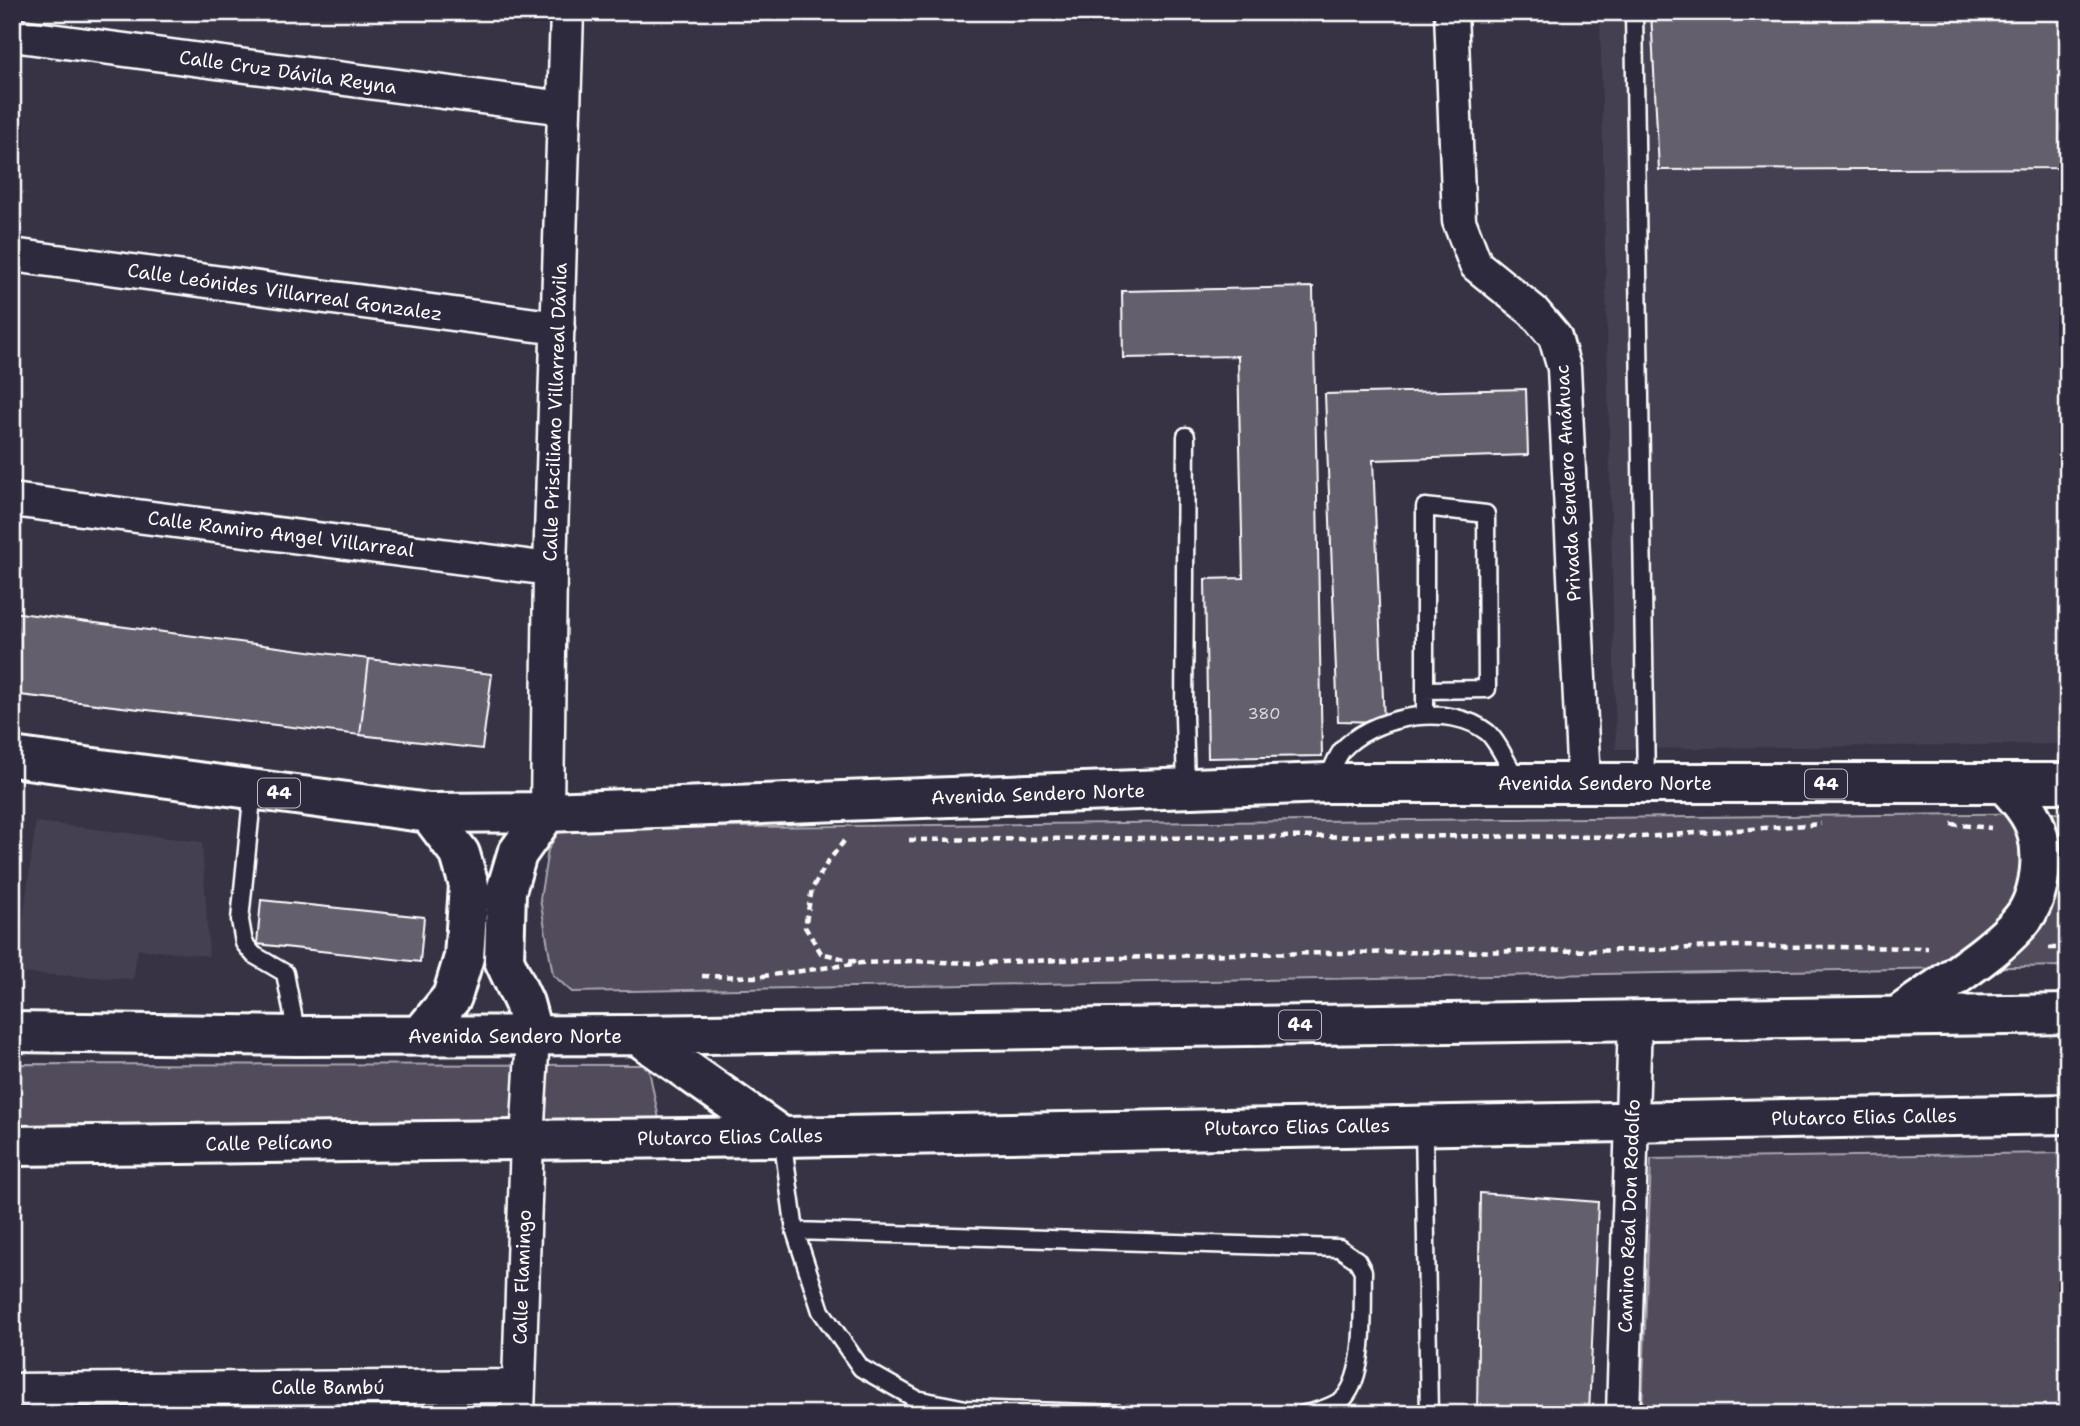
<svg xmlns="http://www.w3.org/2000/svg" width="2080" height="1426" viewBox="0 0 2080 1426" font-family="'Shantell Sans',sans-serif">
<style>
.built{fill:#444051}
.green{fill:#514c5c;stroke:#a8a6ae;stroke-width:2}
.building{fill:#635f6d;stroke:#fff;stroke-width:2}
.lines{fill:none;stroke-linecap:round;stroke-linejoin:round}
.lane-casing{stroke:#fff;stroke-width:21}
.street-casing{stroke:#fff;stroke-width:37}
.secondary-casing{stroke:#fff;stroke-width:44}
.primary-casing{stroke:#fff;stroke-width:44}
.path{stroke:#fff;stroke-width:4.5;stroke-dasharray:7 5;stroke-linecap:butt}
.lane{stroke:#2f2a3d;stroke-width:16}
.street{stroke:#2f2a3d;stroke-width:32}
.secondary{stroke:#2f2a3d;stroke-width:38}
.primary{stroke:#2f2a3d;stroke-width:38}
.labels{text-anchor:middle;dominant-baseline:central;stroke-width:6;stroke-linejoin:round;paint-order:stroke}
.number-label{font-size:16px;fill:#d8d7da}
.shield{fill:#2f2a3d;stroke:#c1bfc5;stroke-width:2}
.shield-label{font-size:18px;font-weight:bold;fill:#fff}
.street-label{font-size:19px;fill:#fff;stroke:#2f2a3d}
</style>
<rect width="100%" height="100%" fill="#373345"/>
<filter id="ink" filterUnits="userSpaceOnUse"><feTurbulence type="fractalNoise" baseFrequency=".0143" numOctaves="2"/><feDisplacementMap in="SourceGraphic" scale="14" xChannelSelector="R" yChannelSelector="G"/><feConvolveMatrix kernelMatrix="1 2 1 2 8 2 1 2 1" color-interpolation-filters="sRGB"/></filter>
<g filter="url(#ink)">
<path class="built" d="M 1600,12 L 2068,12 L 2068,744 L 1616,749 Z
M 36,822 L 202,842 L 209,956 L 138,949 L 133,979 L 16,973 Z"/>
<path class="green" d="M 2068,813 L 2068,966 L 572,992 L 553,975 L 540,899 L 548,850 L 560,829 Z
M 12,1064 L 648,1065 L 659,1119 L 12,1126 Z
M 2068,1153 L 2068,1414 L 1642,1414 L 1651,1159 Z"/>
<path class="building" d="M 1651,12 L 2068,12 L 2068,168 L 1659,170 Z
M 1313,287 L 1322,756 L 1208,758 L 1205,579 L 1243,578 L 1238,356 L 1123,358 L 1122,291 Z
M 1526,389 L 1528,455 L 1373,460 L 1384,722 L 1338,721 L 1325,394 Z
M 12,612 L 369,659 L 360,735 L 12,694 Z
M 369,659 L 492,674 L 482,749 L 360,735 Z
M 261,900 L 424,917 L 420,962 L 257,944 Z
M 1480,1193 L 1598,1202 L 1589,1414 L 1477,1414 Z"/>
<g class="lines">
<defs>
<path id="lane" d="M 1634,12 L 1646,782
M 1186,436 L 1184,716 L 1186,788
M 1425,715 L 1425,507 L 1486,514 L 1487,689 L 1425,690
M 1326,783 C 1332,771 1337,753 1347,745 C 1380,715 1450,703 1487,732 C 1498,741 1510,769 1518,782
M 253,789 L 240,920 L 244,943 L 254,955 L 285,973 L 297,1036
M 1424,1126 L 1429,1414
M 782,1137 L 795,1231 L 821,1311 L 861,1368 L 916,1399 L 966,1409 L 1120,1414
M 795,1231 L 1339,1248 L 1357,1260 L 1363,1271 C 1362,1305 1367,1373 1344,1398 C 1335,1406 1316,1412 1304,1414"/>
<path id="street" d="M 1451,12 L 1459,221 L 1476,265 L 1533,311 L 1555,337 L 1564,368 L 1584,783
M 12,35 L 564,108
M 12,255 L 558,328
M 12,500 L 550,569
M 547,812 L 550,569 L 567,12
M 12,1390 L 518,1386
M 518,1414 L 527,1140 L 533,1036
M 1623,1414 L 1635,1019"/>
<path id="secondary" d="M 12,1146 L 782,1137 L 2068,1114"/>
<path id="primary" d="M 12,757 L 429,813 L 547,812 L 1326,783 L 2068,783
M 1898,1016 C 1932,991 2008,945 2028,911 C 2040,889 2044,856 2037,832 C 2032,813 2017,797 2004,783
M 12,1032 L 297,1036 L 637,1035 L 2068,1014
M 637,1035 L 782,1137
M 420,1036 L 452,997 L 464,957 L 469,885 L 460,854 L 429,813
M 533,1036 L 524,1003 L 504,960 L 506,891 L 517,854 L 547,812"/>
</defs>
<use href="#lane" class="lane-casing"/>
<use href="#street" class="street-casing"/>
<use href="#secondary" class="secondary-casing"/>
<use href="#primary" class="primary-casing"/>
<path class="path" d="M 1951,824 L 1991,828
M 909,840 L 1394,836 L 1641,837 L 1821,824
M 844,841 L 827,863 L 812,889 L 805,927 L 821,953 L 857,962
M 2049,948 L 2068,948
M 702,976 L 756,977 L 861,963 L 910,961 L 974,963 L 1233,954 L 1650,950 L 1730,946 L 1928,948"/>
<use href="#lane" class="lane"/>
<use href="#street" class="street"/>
<use href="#secondary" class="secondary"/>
<use href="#primary" class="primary"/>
</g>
</g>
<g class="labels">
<g class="number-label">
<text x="1264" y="713">380</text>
</g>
<g class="shield">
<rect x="1805" y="769.5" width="42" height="29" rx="5"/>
<rect x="258" y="778.5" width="42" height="29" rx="5"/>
<rect x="1279" y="1010.5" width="42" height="29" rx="5"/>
</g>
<g class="shield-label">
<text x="1826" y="784">44</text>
<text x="279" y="793">44</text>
<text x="1300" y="1025">44</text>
</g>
<g class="street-label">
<text transform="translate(288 72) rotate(8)">Calle Cruz Dávila Reyna</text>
<text transform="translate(285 292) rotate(8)">Calle Leónides Villarreal Gonzalez</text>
<text transform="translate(555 412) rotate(-88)">Calle Prisciliano Villarreal Dávila</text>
<text transform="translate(1568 483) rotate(-93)">Privada Sendero Anáhuac</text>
<text transform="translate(281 534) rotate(7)">Calle Ramiro Angel Villarreal</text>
<text x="1605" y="783">Avenida Sendero Norte</text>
<text transform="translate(1038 794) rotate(-2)">Avenida Sendero Norte</text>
<text x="515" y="1036">Avenida Sendero Norte</text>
<text transform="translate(1864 1117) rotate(-1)">Plutarco Elias Calles</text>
<text transform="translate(1297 1127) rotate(-1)">Plutarco Elias Calles</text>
<text transform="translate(730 1137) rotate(-1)">Plutarco Elias Calles</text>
<text transform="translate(269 1143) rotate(-1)">Calle Pelícano</text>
<text transform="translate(1629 1216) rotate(-88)">Camino Real Don Rodolfo</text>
<text transform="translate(522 1277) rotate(-88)">Calle Flamingo</text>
<text x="328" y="1387">Calle Bambú</text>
</g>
</g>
<rect width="2080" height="1426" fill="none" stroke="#2f2a3d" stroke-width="42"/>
<rect x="21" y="21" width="2038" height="1384" fill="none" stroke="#fff" stroke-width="2.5" filter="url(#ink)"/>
</svg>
